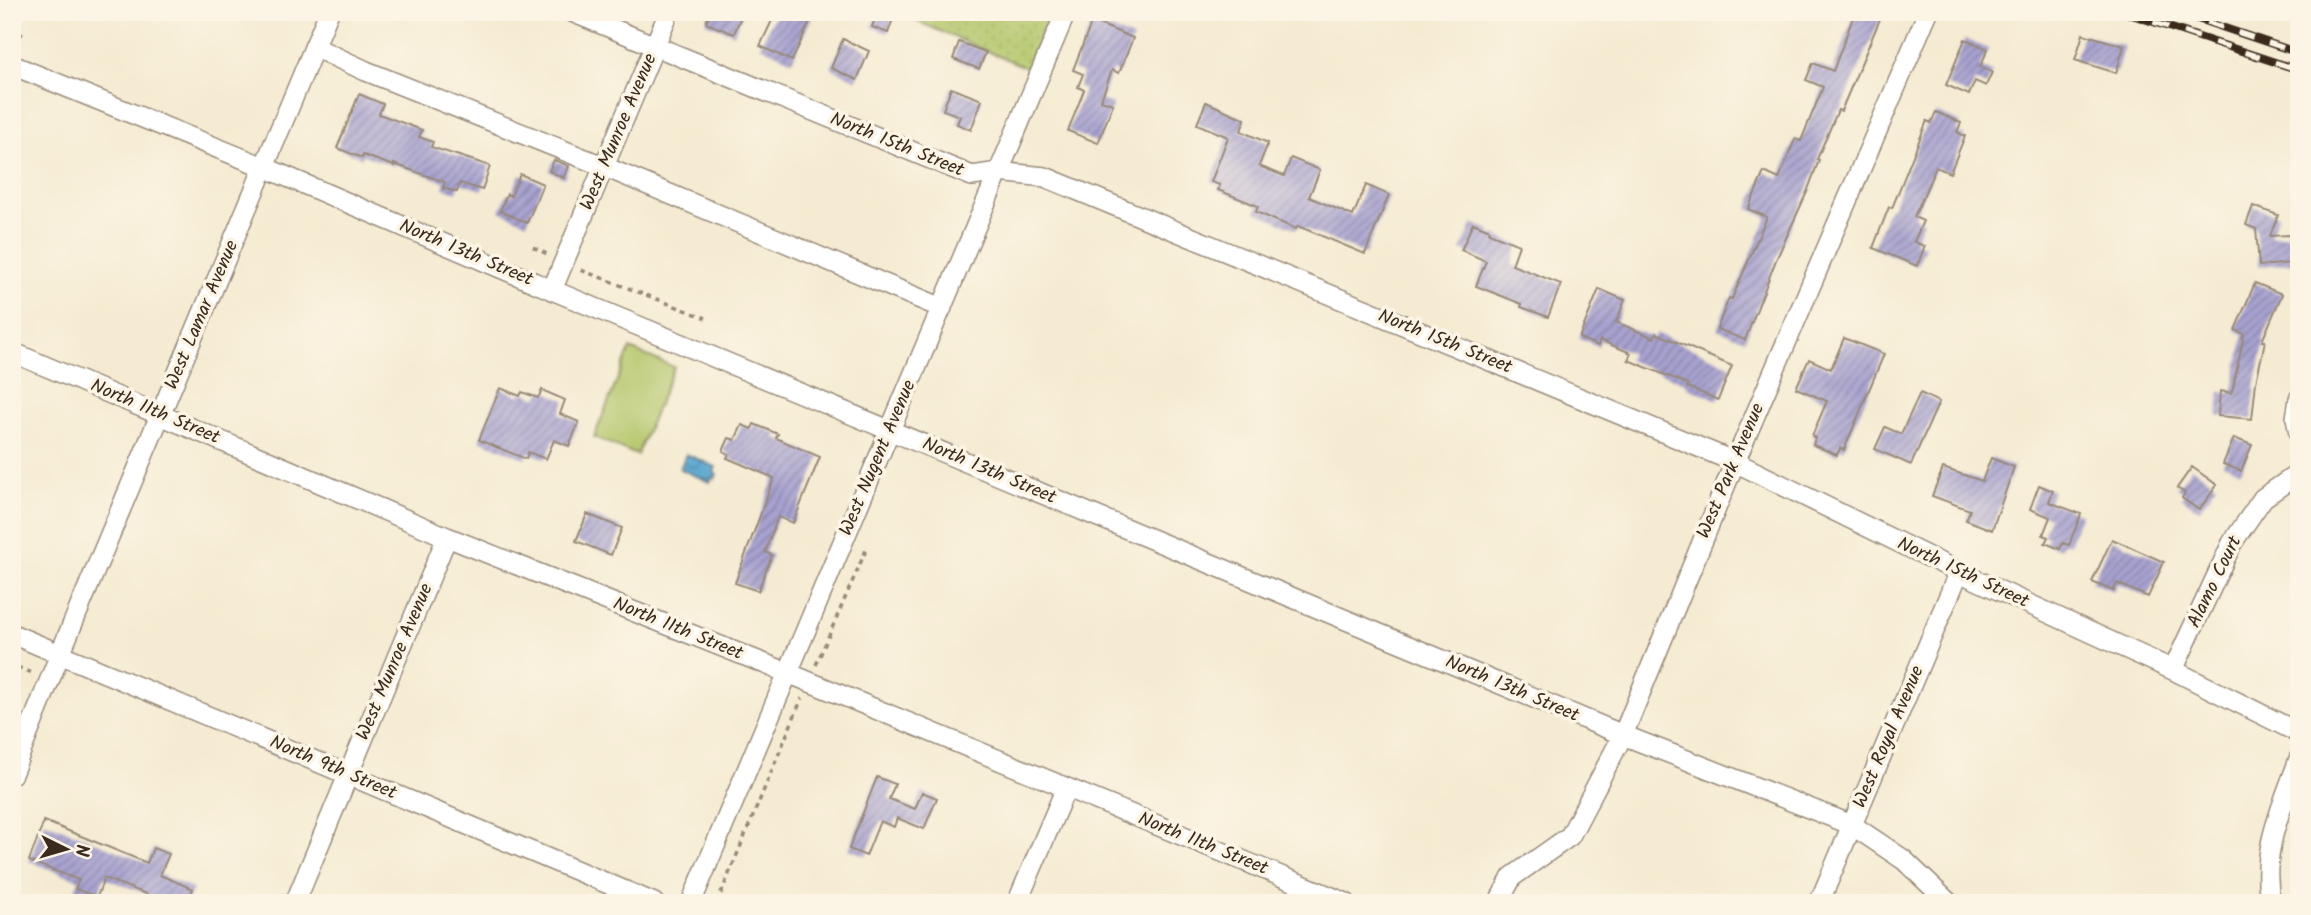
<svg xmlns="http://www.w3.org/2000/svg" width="2311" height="915" viewBox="0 0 2311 915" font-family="Kalam,sans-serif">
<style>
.grass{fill:url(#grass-dots);stroke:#777844;stroke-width:2}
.pitch{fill:#b3c66a;stroke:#777844;stroke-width:2}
.water{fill:url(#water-waves);stroke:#486877;stroke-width:2}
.building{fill:url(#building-hatch)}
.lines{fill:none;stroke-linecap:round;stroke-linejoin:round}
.minor-casing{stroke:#988a78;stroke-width:22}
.path{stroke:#988a78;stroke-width:3.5;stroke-dasharray:5 5;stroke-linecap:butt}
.minor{stroke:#fff;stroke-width:19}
.rail-casing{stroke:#3b2a1e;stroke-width:8}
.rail{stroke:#fcf5e5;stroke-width:5;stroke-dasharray:16;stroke-linecap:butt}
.labels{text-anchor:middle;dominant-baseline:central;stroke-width:7;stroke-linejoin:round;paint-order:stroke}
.street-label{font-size:19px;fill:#3b2a1e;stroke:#fcf5e5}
</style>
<defs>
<pattern id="grass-dots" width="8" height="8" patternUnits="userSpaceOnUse" patternTransform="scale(1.75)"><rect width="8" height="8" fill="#b3c66a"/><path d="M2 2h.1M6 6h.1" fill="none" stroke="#9baa5b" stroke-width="1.8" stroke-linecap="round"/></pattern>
<pattern id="water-waves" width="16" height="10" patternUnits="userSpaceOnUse" patternTransform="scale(1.75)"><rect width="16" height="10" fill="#56a6d0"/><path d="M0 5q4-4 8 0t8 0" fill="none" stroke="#4887a8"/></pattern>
<pattern id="building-hatch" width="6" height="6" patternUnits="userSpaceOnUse" patternTransform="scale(1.75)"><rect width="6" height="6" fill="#a7a2d0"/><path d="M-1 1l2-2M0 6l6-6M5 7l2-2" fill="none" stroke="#8984a8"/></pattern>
</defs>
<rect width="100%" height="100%" fill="#fcf5e5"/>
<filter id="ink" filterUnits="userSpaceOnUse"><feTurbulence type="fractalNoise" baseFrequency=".0143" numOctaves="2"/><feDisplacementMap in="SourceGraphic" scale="14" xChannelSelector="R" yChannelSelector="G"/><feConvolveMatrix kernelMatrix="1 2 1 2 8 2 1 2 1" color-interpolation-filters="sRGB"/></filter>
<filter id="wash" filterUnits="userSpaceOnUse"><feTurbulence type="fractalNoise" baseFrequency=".00686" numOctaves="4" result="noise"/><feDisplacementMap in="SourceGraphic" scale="28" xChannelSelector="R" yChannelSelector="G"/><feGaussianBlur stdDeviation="1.57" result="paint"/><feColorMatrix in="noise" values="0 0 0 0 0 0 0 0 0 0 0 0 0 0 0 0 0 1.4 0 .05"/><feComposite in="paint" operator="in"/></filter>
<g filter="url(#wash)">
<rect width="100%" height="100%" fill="#f5ebd2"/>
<path class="grass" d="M 895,12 L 1050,12 L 1027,68 Z"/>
<path class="pitch" d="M 630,349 L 674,367 L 637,455 L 594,437 Z"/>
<path class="water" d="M 686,454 L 716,467 L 714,472 L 717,474 L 715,479 L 712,477 L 710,482 L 680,469 Z"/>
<g id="blocks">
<path class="building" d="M 710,12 L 743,12 L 734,34 L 706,23 Z
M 776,12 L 814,12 L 792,61 L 760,46 Z
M 877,12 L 894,16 L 888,33 L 872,27 Z
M 1855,12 L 1883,12 L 1841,111 L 1838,110 L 1817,159 L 1819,160 L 1807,192 L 1776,260 L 1745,340 L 1717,329 L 1729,298 L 1732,299 L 1767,217 L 1748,209 L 1764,172 L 1779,179 L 1795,139 L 1801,141 L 1823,87 L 1806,80 L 1813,63 L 1833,71 Z
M 1092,21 L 1133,38 L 1119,73 L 1112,70 L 1101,100 L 1113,104 L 1098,143 L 1068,131 L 1084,90 L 1078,87 L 1083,74 L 1073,70 Z
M 2083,34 L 2124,46 L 2116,73 L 2075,60 Z
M 843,39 L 869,51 L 857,80 L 831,68 Z
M 1965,39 L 1988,49 L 1980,67 L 1992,72 L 1986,86 L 1975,81 L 1969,95 L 1946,85 Z
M 959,42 L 986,52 L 979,69 L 953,59 Z
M 951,88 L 982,100 L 971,130 L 957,124 L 960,116 L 943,110 Z
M 359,94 L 383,104 L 379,114 L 422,130 L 419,137 L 433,142 L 431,147 L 490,166 L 482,190 L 460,183 L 457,192 L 443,188 L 445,182 L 394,164 L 394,166 L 363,155 L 362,158 L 337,148 Z
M 1206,102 L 1245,119 L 1241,131 L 1268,143 L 1259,166 L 1284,176 L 1291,158 L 1320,170 L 1309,197 L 1353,216 L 1366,185 L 1389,195 L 1365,254 L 1298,226 L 1296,229 L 1256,212 L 1258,206 L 1218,190 L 1220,185 L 1211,182 L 1228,137 L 1197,124 Z
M 1936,112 L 1961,123 L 1957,132 L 1965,136 L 1950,173 L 1936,167 L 1914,217 L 1923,221 L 1914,242 L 1925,246 L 1917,266 L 1873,248 L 1889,207 L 1892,208 L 1927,121 L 1931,123 Z
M 554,160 L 569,166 L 564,178 L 549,171 Z
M 520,174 L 543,184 L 527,223 L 500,211 L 507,194 L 511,196 Z
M 2253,206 L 2278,215 L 2270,236 L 2289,235 L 2292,263 L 2259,266 L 2256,229 L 2246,225 Z
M 1473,223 L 1490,230 L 1489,233 L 1519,245 L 1512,265 L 1561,284 L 1548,317 L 1521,307 L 1522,304 L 1476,286 L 1486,261 L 1461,250 Z
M 2255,283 L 2282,294 L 2262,341 L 2265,341 L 2256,382 L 2252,419 L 2218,416 L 2220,391 L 2232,393 L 2244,334 L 2235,330 Z
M 1599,289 L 1625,300 L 1616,322 L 1654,338 L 1656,333 L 1732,366 L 1718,400 L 1687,387 L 1688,384 L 1628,360 L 1631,353 L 1600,340 L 1598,346 L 1579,338 Z
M 1844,338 L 1884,354 L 1844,450 L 1840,448 L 1837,455 L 1813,445 L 1815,438 L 1812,436 L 1827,401 L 1796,388 L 1809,359 L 1831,369 Z
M 500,388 L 520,396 L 522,392 L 538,398 L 542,390 L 565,400 L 560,414 L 579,422 L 569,446 L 554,440 L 546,459 L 528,452 L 526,459 L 479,440 Z
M 1920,393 L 1939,402 L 1911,465 L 1875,449 L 1885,427 L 1901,434 Z
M 754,424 L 778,434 L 776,438 L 820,457 L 793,523 L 778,517 L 765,552 L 772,555 L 758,591 L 735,583 L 774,478 L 727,458 L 729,454 L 723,451 L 729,438 L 735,440 L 742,425 L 752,429 Z
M 2234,438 L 2252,445 L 2241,471 L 2223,464 Z
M 1991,458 L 2014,467 L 1992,530 L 1966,520 L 1970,510 L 1932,496 L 1943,468 L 1982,481 Z
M 2192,467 L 2217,485 L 2199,510 L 2182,498 L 2185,493 L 2177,488 Z
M 2039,485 L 2053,491 L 2049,502 L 2081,514 L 2069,545 L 2063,543 L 2060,549 L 2045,543 L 2048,537 L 2043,535 L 2050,517 L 2030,509 Z
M 587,514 L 622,528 L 611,555 L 576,541 Z
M 2112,539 L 2164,562 L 2148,597 L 2117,583 L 2113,591 L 2092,582 Z
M 877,777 L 895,784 L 889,799 L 915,809 L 922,792 L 937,798 L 924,829 L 897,818 L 894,827 L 880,821 L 866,856 L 849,849 Z
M 44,821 L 147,863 L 153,848 L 169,854 L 160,875 L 193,889 L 187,903 L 146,903 L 149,895 L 104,878 L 97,897 L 75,889 L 79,880 L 29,861 Z"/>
</g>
</g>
<g filter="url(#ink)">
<use href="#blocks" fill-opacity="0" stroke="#988a78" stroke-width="2"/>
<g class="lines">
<defs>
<path id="minor" d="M 572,12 L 972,176 L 999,172 L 1045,177 L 1735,462 L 1959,572 L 2173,670 L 2299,733
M 314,47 L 366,71 L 605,167 L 942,308
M 12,65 L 264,167 L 552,290 L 1623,735 L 1852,825 L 1904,860 L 1949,903
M 552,290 L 669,12
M 12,352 L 447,537 L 788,673 L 1346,903
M 2299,399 L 2296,418 L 2299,434
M 12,634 L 654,903
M 2173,670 L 2232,543 L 2263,498 L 2299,473
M 12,774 L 60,654 L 329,12
M 295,903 L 447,537
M 691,903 L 1066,12
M 1017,903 L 1066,788
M 1498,903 L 1512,877 L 1570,836 L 1623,735 L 1735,462 L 1928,12
M 1819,903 L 1959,572
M 2271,903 C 2259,853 2283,805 2299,759"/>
</defs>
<use href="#minor" class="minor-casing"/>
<path class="path" d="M 12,30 L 23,35
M 533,247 L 549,255
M 581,270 L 706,318
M 816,665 L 866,550
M 17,667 L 35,674
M 717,903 L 802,698"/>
<use href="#minor" class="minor"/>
<defs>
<path id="rail" d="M 2123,12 L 2299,70
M 2177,12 L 2299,53"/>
</defs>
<use href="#rail" class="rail-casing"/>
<use href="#rail" class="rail"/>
</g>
</g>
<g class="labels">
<g class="street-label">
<text transform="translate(619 132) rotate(-67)">West Munroe Avenue</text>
<text transform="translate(897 145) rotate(22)">North 15th Street</text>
<text transform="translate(466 253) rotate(23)">North 13th Street</text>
<text transform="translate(202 315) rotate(-67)">West Lamar Avenue</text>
<text transform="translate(1445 342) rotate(22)">North 15th Street</text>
<text transform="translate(155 412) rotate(23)">North 11th Street</text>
<text transform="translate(878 458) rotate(-67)">West Nugent Avenue</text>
<text transform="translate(989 471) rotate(23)">North 13th Street</text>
<text transform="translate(1731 471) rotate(-67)">West Park Avenue</text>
<text transform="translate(1963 573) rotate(25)">North 15th Street</text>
<text transform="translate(2215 582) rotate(-64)">Alamo Court</text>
<text transform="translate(678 629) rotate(22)">North 11th Street</text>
<text transform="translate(395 662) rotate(-67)">West Munroe Avenue</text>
<text transform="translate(1512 689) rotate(23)">North 13th Street</text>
<text transform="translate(1889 737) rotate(-67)">West Royal Avenue</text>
<text transform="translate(333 768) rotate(23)">North 9th Street</text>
<text transform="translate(1203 844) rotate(22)">North 11th Street</text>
</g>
</g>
<rect width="2311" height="915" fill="none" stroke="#fcf5e5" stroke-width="42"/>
<g transform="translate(66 849) rotate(95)" stroke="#fcf5e5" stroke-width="5" paint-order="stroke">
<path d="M0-5L12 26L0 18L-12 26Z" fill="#3b2a1e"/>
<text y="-10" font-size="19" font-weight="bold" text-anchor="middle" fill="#3b2a1e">N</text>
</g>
</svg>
